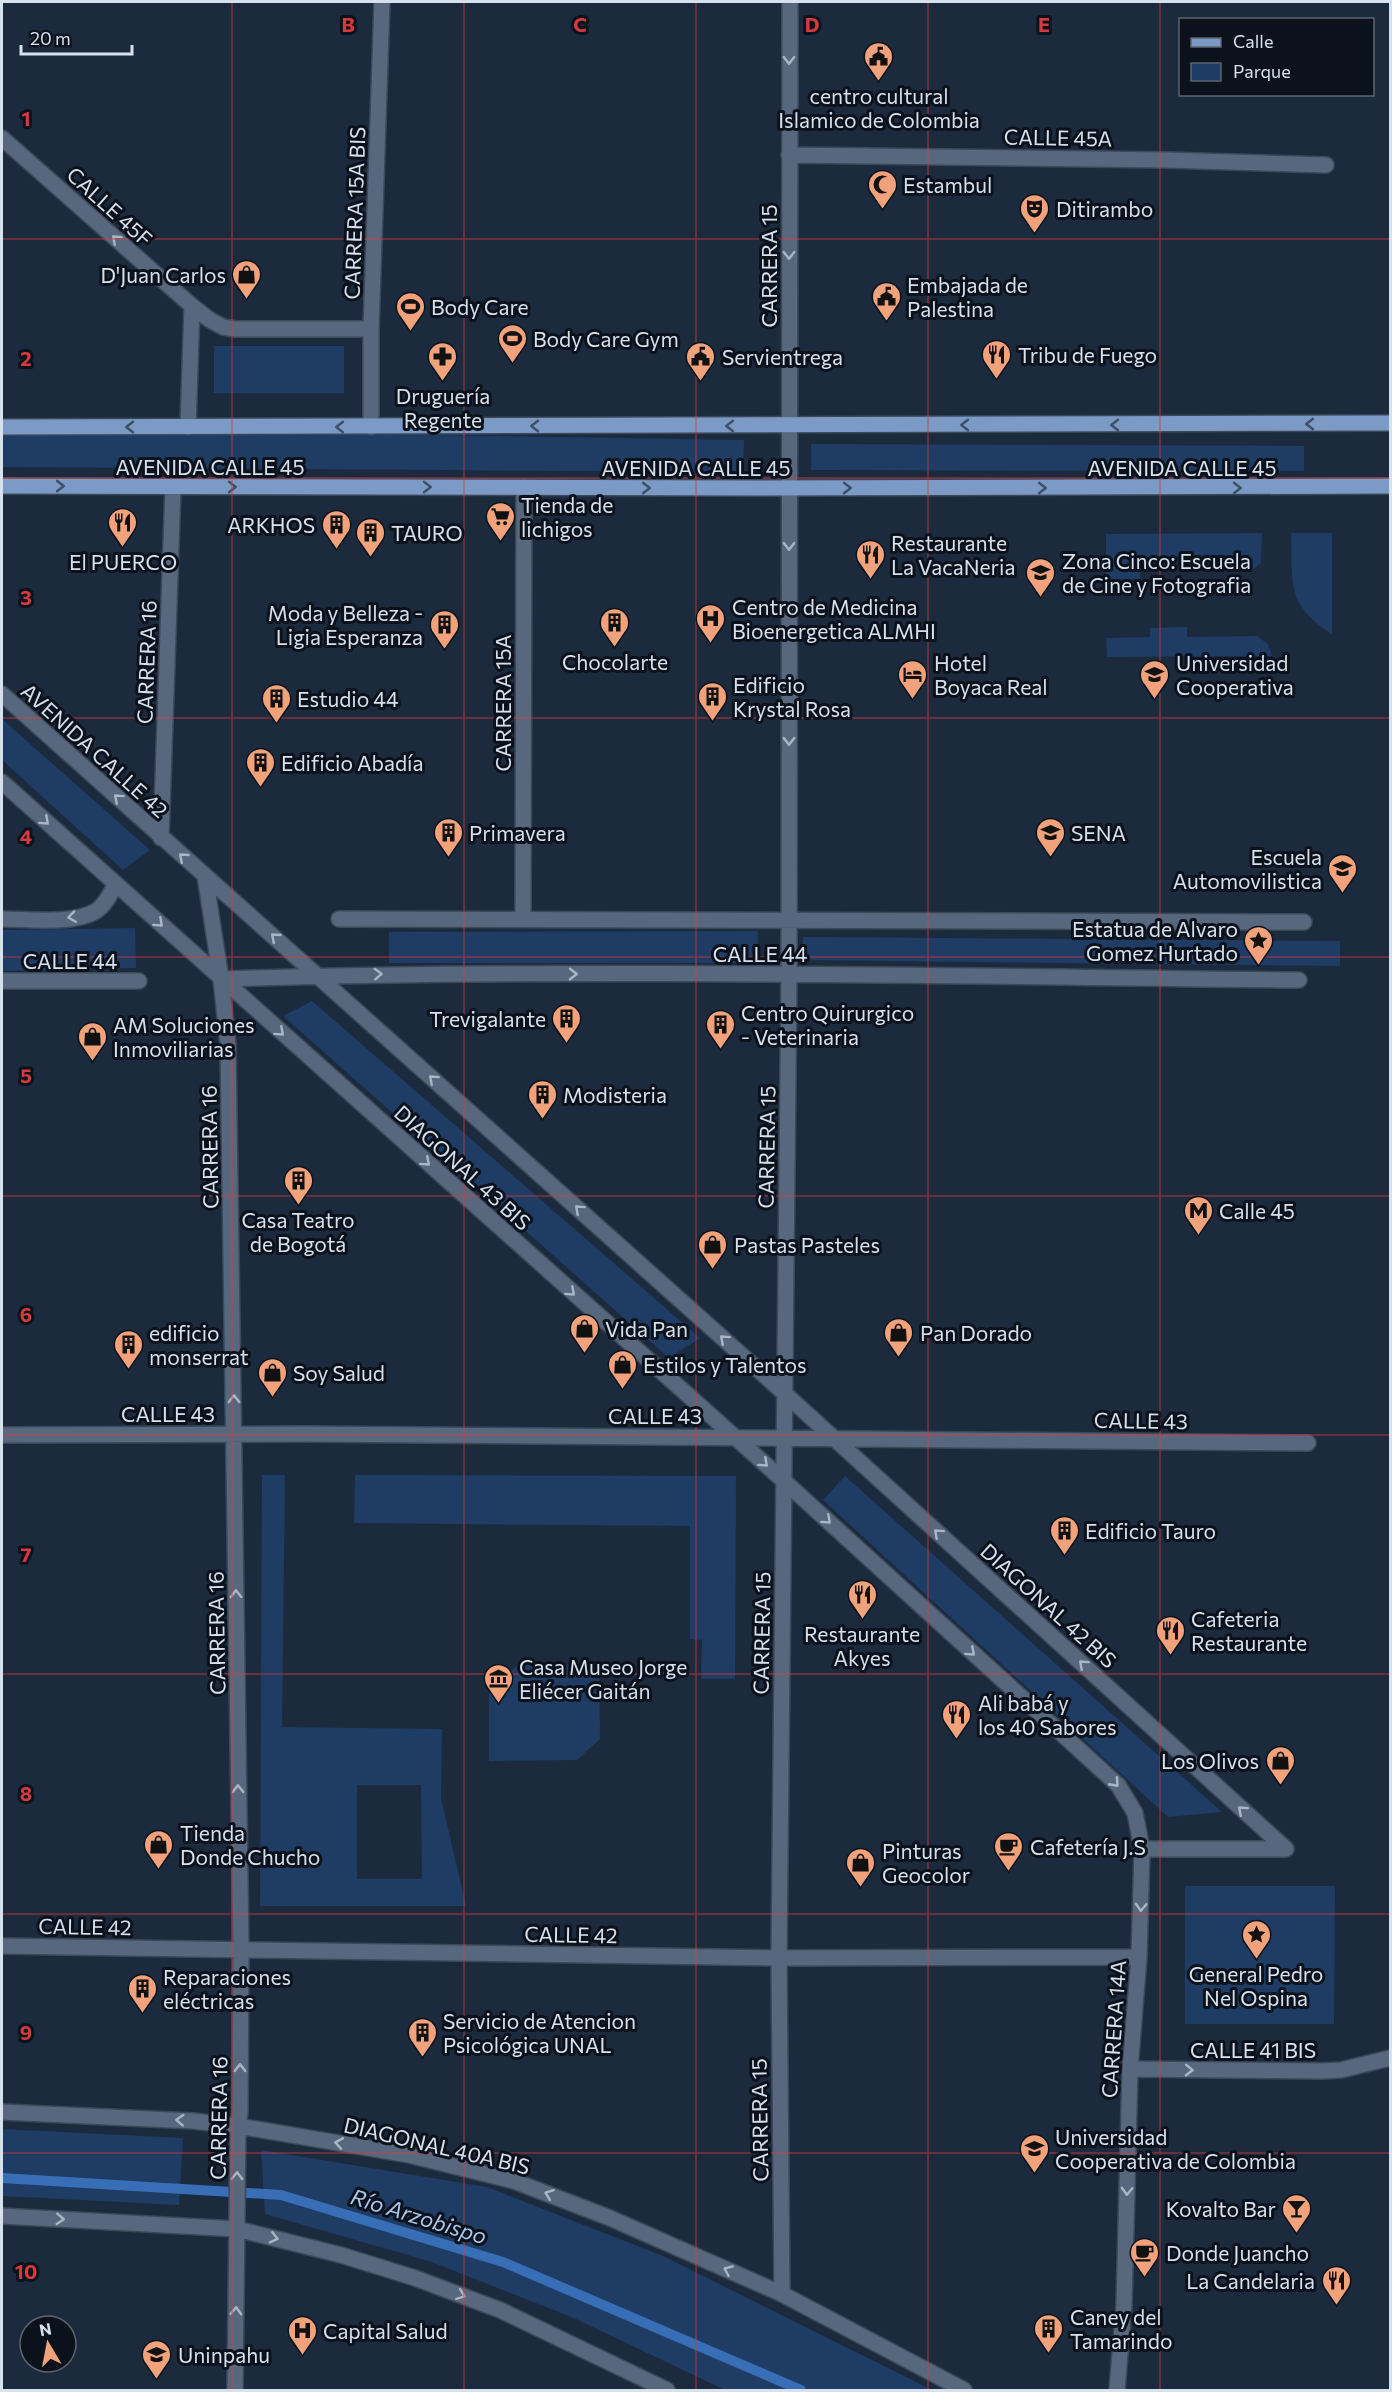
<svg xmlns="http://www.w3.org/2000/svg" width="1392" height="2392" viewBox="0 0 1392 2392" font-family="Commissioner,sans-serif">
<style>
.green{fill:#1e3c64;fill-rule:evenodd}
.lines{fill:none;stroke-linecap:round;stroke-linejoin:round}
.stream{stroke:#386eb6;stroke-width:10}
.minor-casing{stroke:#3c4858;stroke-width:18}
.major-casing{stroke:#3c4858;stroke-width:18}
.minor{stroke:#57687e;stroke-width:15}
.major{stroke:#7b9ac6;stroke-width:15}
.oneway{stroke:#aab6c6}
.oneway2{stroke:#3e4f68}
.grid{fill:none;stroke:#d63a3c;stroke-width:1.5;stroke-opacity:0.55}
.labels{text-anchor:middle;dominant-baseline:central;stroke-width:6;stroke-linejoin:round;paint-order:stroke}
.poi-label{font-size:21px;fill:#d7e0ed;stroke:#0c121b;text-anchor:start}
.street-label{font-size:21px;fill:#d7e0ed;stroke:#0c121b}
.water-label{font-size:22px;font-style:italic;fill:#abc7ee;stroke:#0c121b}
.grid-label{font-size:20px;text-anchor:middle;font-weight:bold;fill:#d63a3c;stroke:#0c121b;stroke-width:6;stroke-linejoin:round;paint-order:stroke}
</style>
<rect width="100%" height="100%" fill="#1c2a3e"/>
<path class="green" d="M 214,346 L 344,346 L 344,393 L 214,393 Z
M 2,428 L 744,440 L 743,472 L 2,467 Z
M 811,444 L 1304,446 L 1304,471 L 811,470 Z
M 1262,533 L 1261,563 L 1254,569 L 1226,570 L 1225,555 L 1141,557 L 1140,579 L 1106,579 L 1106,534 Z
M 1291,533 L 1332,533 L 1332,634 C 1285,604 1293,583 1291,533 Z
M 1187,627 L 1187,637 L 1257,636 L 1268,644 L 1272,656 L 1107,657 L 1106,638 L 1150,637 L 1150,628 Z
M 2,719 L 150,850 L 123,870 L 2,760 Z
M 135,928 L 136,968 L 2,971 L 2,930 Z
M 758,931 L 757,963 L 389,963 L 389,932 Z
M 803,937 L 1340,941 L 1340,966 L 802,960 Z
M 312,1001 L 700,1338 L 669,1358 L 283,1016 Z
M 262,1475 L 285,1475 L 282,1727 L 442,1729 L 441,1798 L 466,1906 L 260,1906 ZM 357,1785 L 421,1785 L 422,1879 L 357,1879 Z
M 355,1475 L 736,1476 L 735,1679 L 701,1679 L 702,1640 L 690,1639 L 690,1526 L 354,1523 Z
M 845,1476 L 1222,1812 L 1168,1817 L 823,1500 Z
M 599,1664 L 600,1739 L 577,1760 L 489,1761 L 489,1694 L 517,1665 Z
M 1185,1886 L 1335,1886 L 1334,2024 L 1185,2024 Z
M 2,2129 L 183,2138 L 179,2205 L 2,2196 Z
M 261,2150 L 487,2187 L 663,2256 L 932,2390 L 725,2390 L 576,2319 L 432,2262 L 265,2214 Z"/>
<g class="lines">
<path class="stream" d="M 2,2178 L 281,2195 L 503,2262 L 801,2390"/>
<defs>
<path id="minor" d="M 2,138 L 192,306 L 210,320 L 223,327 L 235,329 L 371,329
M 789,155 L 1166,160 L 1326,165
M 188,427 L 192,306
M 371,427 L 371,329 L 382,2
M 2,694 L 783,1392 L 1286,1849
M 2,782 L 784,1481 L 1118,1785 L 1135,1813 L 1142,1849 L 1139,1957 L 1130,2069 L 1124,2305 L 1117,2390
M 161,838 L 173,487
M 205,876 L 221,979 L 228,1045 L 241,1950 L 240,2112 L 238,2126 L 235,2390
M 2,919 C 28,919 73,925 96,911 C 105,905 111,893 116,884
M 339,919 L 1304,922
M 523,919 L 524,487
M 221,979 C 580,968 940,976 1299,980
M 2,981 L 139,981
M 2,1435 L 307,1434 L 1308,1443
M 1142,1849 L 1286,1849
M 2,1946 L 779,1958 L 1139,1957
M 1130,2069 L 1322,2071 L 1341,2070 L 1390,2058
M 2,2112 L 193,2121 L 238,2126 L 409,2155 L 514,2181 L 610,2218 L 782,2294 L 964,2390
M 2,2216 L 237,2229 L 341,2255 L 415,2278 L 500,2310 L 667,2390
M 782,2294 L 779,1958 L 789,974 L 790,2"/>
<path id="major" d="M 2,427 L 1390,423
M 2,486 L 755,488 L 1390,486"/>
</defs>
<use href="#minor" class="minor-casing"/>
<use href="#major" class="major-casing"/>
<use href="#minor" class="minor"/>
<use href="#major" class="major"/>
</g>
<defs><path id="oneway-chevron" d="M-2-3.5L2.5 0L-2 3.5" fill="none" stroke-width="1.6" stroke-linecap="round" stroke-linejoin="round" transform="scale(1.5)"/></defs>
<g class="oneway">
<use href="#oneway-chevron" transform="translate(789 60) rotate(90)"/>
<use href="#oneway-chevron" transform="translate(116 239) rotate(-138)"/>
<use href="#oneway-chevron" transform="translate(789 255) rotate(90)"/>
<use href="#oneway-chevron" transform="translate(789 546) rotate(90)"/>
<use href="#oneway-chevron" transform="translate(789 741) rotate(90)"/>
<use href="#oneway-chevron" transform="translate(118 798) rotate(-138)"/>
<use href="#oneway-chevron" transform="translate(45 821) rotate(42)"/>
<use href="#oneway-chevron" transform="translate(183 857) rotate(-139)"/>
<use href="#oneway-chevron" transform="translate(72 917) rotate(172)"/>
<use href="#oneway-chevron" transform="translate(159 923) rotate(42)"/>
<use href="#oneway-chevron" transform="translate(275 937) rotate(-139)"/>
<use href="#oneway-chevron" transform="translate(378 974) rotate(-2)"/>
<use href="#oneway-chevron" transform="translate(573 974)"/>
<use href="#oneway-chevron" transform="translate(280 1032) rotate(42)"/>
<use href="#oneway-chevron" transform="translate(433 1079) rotate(-138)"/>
<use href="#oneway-chevron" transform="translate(426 1162) rotate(42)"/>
<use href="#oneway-chevron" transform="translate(579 1209) rotate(-138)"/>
<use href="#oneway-chevron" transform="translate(571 1292) rotate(42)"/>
<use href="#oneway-chevron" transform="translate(724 1339) rotate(-138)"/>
<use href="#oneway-chevron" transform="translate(234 1399) rotate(-91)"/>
<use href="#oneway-chevron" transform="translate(764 1463) rotate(42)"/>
<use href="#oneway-chevron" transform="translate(827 1520) rotate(42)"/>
<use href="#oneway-chevron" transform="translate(938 1533) rotate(-138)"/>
<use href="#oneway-chevron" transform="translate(236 1594) rotate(-91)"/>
<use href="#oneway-chevron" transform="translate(971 1652) rotate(42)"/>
<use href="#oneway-chevron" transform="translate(1083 1664) rotate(-138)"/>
<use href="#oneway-chevron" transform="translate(1115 1783) rotate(48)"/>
<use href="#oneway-chevron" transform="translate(238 1789) rotate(-91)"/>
<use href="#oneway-chevron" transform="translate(1242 1810) rotate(-138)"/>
<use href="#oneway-chevron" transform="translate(1141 1907) rotate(92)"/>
<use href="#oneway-chevron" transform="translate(240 2068) rotate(-90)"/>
<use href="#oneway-chevron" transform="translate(1189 2070) rotate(1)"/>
<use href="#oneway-chevron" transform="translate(180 2120) rotate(-177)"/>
<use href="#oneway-chevron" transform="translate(339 2143) rotate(-170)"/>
<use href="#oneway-chevron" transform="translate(237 2176) rotate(-89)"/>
<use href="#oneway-chevron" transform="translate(1127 2191) rotate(92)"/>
<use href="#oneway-chevron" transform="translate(549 2194) rotate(-159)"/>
<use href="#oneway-chevron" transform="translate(60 2219) rotate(3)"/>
<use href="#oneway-chevron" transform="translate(274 2238) rotate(14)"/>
<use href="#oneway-chevron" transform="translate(728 2270) rotate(-156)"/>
<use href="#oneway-chevron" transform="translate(461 2295) rotate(21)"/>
<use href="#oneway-chevron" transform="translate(236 2311) rotate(-88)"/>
</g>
<g class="oneway2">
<use href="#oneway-chevron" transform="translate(1310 424) rotate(180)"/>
<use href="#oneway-chevron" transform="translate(965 425) rotate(180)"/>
<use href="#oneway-chevron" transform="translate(1115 425) rotate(180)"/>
<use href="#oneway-chevron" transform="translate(535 426) rotate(180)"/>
<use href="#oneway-chevron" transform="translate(730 426) rotate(180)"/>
<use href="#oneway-chevron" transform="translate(130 427) rotate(-180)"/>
<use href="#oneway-chevron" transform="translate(340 427) rotate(-180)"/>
<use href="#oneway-chevron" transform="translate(60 486)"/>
<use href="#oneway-chevron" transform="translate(232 487)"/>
<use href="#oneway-chevron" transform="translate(427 487)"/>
<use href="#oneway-chevron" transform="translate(646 488)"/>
<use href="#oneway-chevron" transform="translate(847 488)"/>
<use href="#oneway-chevron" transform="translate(1042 488)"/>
<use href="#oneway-chevron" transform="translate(1237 488)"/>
</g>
<path class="grid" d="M 232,2 L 232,2390M 464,2 L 464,2390M 696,2 L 696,2390M 928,2 L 928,2390M 1160,2 L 1160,2390M 2,239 L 1390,239M 2,478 L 1390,478M 2,718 L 1390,718M 2,957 L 1390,957M 2,1196 L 1390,1196M 2,1435 L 1390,1435M 2,1674 L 1390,1674M 2,1914 L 1390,1914M 2,2153 L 1390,2153"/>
<defs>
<symbol id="civic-pin" viewBox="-11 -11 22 30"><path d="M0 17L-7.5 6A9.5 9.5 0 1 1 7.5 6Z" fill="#f1a27b" stroke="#0c121b"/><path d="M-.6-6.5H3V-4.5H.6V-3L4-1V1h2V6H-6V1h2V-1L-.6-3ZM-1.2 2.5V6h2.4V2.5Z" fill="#111"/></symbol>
<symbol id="mosque-pin" viewBox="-11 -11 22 30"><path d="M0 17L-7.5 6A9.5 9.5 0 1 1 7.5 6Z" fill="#f1a27b" stroke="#0c121b"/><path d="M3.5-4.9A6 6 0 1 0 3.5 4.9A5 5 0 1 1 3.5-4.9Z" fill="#111"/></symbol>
<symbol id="theatre-pin" viewBox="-11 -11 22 30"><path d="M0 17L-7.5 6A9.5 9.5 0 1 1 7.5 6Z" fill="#f1a27b" stroke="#0c121b"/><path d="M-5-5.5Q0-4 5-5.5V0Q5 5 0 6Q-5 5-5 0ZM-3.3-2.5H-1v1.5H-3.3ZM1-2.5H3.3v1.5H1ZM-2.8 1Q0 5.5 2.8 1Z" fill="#111"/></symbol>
<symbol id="shop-pin" viewBox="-11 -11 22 30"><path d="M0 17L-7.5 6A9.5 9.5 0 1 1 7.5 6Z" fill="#f1a27b" stroke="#0c121b"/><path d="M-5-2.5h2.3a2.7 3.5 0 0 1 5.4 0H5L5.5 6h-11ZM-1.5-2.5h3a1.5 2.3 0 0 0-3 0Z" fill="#111"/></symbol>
<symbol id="stadium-pin" viewBox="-11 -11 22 30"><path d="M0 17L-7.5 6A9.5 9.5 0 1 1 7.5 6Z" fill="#f1a27b" stroke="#0c121b"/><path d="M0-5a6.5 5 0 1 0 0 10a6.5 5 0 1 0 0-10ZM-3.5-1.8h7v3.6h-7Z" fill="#111"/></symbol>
<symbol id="restaurant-pin" viewBox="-11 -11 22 30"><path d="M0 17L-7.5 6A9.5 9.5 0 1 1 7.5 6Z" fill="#f1a27b" stroke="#0c121b"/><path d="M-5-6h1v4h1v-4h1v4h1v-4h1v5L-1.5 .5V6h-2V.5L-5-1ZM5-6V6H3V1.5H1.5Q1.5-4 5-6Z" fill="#111"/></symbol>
<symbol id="pharmacy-pin" viewBox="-11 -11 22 30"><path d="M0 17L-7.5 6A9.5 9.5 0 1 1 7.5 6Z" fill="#f1a27b" stroke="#0c121b"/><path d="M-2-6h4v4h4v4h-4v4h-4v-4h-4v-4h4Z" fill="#111"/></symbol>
<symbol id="supermarket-pin" viewBox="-11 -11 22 30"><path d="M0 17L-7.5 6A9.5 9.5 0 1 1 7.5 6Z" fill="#f1a27b" stroke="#0c121b"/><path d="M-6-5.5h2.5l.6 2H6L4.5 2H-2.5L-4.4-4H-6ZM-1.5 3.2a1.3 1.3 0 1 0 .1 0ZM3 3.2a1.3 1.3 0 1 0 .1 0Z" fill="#111"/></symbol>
<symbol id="building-pin" viewBox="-11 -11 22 30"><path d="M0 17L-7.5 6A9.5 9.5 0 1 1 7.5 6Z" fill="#f1a27b" stroke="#0c121b"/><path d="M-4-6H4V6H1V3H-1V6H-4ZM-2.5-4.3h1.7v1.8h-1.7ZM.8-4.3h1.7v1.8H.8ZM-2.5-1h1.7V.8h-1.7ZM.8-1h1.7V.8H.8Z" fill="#111"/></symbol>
<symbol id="university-pin" viewBox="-11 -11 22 30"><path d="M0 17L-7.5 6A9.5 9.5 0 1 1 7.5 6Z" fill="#f1a27b" stroke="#0c121b"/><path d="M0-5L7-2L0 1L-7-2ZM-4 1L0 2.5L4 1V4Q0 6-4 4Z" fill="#111"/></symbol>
<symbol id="hospital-pin" viewBox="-11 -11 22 30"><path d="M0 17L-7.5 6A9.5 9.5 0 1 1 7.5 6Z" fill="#f1a27b" stroke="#0c121b"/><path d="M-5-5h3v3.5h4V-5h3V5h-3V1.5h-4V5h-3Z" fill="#111"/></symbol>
<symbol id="hotel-pin" viewBox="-11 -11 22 30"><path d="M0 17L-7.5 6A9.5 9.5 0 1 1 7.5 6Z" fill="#f1a27b" stroke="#0c121b"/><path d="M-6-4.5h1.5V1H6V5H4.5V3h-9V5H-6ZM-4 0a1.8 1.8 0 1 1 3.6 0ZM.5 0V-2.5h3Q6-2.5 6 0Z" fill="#111"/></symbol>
<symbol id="school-pin" viewBox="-11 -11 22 30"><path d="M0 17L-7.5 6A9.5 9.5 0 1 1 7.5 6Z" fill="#f1a27b" stroke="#0c121b"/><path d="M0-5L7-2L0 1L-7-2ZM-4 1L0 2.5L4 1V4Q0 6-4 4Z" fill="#111"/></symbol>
<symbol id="sight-pin" viewBox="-11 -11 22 30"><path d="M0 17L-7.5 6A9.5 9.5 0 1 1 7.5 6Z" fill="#f1a27b" stroke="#0c121b"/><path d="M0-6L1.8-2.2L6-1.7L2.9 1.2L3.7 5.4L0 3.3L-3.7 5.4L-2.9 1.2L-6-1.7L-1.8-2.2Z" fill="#111"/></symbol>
<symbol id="metro-pin" viewBox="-11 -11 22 30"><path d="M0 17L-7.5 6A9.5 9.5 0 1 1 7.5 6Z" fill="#f1a27b" stroke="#0c121b"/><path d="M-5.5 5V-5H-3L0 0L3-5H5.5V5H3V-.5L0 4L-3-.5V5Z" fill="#111"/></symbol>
<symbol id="museum-pin" viewBox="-11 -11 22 30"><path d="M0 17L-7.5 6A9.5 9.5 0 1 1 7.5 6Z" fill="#f1a27b" stroke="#0c121b"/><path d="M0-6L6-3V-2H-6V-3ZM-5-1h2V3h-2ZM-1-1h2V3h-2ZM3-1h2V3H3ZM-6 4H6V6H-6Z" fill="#111"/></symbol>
<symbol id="cafe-pin" viewBox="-11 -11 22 30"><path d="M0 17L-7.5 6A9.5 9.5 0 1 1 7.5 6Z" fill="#f1a27b" stroke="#0c121b"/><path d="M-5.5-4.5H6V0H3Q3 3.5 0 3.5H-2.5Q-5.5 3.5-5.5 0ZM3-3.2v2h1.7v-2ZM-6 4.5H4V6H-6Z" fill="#111"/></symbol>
<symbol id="bar-pin" viewBox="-11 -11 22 30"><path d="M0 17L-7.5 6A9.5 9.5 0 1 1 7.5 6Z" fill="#f1a27b" stroke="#0c121b"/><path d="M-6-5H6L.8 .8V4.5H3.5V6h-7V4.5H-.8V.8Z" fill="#111"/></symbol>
</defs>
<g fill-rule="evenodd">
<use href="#civic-pin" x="862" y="40" width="33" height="45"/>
<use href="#mosque-pin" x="866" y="168" width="33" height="45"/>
<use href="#theatre-pin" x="1018" y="192" width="33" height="45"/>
<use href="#shop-pin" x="230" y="258" width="33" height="45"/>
<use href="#civic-pin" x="870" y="280" width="33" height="45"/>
<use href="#stadium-pin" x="394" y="290" width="33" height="45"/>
<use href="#stadium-pin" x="496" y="322" width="33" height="45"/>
<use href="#restaurant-pin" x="980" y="338" width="33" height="45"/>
<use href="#pharmacy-pin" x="426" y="340" width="33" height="45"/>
<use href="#civic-pin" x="684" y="340" width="33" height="45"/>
<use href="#supermarket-pin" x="484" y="500" width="33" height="45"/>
<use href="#restaurant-pin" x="106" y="506" width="33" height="45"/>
<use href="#building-pin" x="320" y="508" width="33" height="45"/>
<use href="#building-pin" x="354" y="516" width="33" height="45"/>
<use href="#restaurant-pin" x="854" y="538" width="33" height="45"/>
<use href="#university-pin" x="1024" y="556" width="33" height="45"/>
<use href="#hospital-pin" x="694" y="602" width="33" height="45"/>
<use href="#building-pin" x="598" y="606" width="33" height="45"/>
<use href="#building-pin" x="428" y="608" width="33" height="45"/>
<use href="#hotel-pin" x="896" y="658" width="33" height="45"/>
<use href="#university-pin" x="1138" y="658" width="33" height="45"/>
<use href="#building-pin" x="696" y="680" width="33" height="45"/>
<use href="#building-pin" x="260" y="682" width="33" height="45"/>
<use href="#building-pin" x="244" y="746" width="33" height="45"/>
<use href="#building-pin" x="432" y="816" width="33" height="45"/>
<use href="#university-pin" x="1034" y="816" width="33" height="45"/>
<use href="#school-pin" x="1326" y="852" width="33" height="45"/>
<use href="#sight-pin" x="1242" y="924" width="33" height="45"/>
<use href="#building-pin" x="550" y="1002" width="33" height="45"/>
<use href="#building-pin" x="704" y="1008" width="33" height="45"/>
<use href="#shop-pin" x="76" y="1020" width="33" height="45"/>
<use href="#building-pin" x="526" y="1078" width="33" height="45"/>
<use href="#building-pin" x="282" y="1164" width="33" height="45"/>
<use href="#metro-pin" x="1182" y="1194" width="33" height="45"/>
<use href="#shop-pin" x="696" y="1228" width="33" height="45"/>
<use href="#shop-pin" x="568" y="1312" width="33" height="45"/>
<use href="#shop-pin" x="882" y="1316" width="33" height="45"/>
<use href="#building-pin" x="112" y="1328" width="33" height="45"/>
<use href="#shop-pin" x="606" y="1348" width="33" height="45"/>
<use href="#shop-pin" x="256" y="1356" width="33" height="45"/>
<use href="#building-pin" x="1048" y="1514" width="33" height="45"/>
<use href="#restaurant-pin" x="846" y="1578" width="33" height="45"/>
<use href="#restaurant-pin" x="1154" y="1614" width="33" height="45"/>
<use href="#museum-pin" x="482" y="1662" width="33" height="45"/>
<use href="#restaurant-pin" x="940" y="1698" width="33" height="45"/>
<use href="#shop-pin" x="1264" y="1744" width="33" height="45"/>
<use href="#shop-pin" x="142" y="1828" width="33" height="45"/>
<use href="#cafe-pin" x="992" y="1830" width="33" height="45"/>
<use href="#shop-pin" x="844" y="1846" width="33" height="45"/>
<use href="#sight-pin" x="1240" y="1918" width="33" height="45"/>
<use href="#building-pin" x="126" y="1972" width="33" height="45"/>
<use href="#building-pin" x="406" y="2016" width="33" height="45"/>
<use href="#university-pin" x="1018" y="2132" width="33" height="45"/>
<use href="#bar-pin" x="1280" y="2192" width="33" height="45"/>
<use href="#cafe-pin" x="1128" y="2236" width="33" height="45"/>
<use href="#restaurant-pin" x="1320" y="2264" width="33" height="45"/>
<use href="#building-pin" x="1032" y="2312" width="33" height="45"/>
<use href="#hospital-pin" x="286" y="2314" width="33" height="45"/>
<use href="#university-pin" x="140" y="2338" width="33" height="45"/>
</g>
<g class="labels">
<g class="poi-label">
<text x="879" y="95" text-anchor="middle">centro cultural<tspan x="879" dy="24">Islamico de Colombia</tspan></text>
<text x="903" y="184">Estambul</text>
<text x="1056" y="208">Ditirambo</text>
<text x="226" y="274" text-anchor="end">D'Juan Carlos</text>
<text x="907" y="284">Embajada de<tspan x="907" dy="24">Palestina</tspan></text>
<text x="431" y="306">Body Care</text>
<text x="533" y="338">Body Care Gym</text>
<text x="1018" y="354">Tribu de Fuego</text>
<text x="722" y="356">Servientrega</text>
<text x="443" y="395" text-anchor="middle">Druguería<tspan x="443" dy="24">Regente</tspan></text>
<text x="521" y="504">Tienda de<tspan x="521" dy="24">lichigos</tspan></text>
<text x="315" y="524" text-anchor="end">ARKHOS</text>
<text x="391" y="532">TAURO</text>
<text x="891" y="542">Restaurante<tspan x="891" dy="24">La VacaNeria</tspan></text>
<text x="1062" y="560">Zona Cinco: Escuela<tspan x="1062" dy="24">de Cine y Fotografia</tspan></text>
<text x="123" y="561" text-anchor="middle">El PUERCO</text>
<text x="732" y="606">Centro de Medicina<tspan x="732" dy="24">Bioenergetica ALMHI</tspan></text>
<text x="423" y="612" text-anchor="end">Moda y Belleza -<tspan x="423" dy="24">Ligia Esperanza</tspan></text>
<text x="615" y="661" text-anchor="middle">Chocolarte</text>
<text x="934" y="662">Hotel<tspan x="934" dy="24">Boyaca Real</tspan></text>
<text x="1176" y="662">Universidad<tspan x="1176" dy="24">Cooperativa</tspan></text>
<text x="733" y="684">Edificio<tspan x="733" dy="24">Krystal Rosa</tspan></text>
<text x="297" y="698">Estudio 44</text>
<text x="281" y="762">Edificio Abadía</text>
<text x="469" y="832">Primavera</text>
<text x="1071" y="832">SENA</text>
<text x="1322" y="856" text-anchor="end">Escuela<tspan x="1322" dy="24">Automovilistica</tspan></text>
<text x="1238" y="928" text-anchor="end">Estatua de Alvaro<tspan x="1238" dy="24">Gomez Hurtado</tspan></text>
<text x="741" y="1012">Centro Quirurgico<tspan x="741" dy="24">- Veterinaria</tspan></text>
<text x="546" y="1018" text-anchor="end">Trevigalante</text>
<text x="113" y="1024">AM Soluciones<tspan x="113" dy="24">Inmoviliarias</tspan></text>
<text x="563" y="1094">Modisteria</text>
<text x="1219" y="1210">Calle 45</text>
<text x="298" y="1219" text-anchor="middle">Casa Teatro<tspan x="298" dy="24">de Bogotá</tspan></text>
<text x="734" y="1244">Pastas Pasteles</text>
<text x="605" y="1328">Vida Pan</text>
<text x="149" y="1332">edificio<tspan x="149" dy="24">monserrat</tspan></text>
<text x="920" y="1332">Pan Dorado</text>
<text x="643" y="1364">Estilos y Talentos</text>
<text x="293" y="1372">Soy Salud</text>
<text x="1085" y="1530">Edificio Tauro</text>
<text x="1191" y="1618">Cafeteria<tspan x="1191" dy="24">Restaurante</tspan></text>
<text x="862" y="1633" text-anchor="middle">Restaurante<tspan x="862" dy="24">Akyes</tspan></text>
<text x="519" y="1666">Casa Museo Jorge<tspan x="519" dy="24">Eliécer Gaitán</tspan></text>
<text x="978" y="1702">Ali babá y<tspan x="978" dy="24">los 40 Sabores</tspan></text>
<text x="1259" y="1760" text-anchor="end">Los Olivos</text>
<text x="180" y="1832">Tienda<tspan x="180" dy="24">Donde Chucho</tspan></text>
<text x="1030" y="1846">Cafetería J.S</text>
<text x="882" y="1850">Pinturas<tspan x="882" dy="24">Geocolor</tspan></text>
<text x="1256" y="1973" text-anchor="middle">General Pedro<tspan x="1256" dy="24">Nel Ospina</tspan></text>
<text x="163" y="1976">Reparaciones<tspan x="163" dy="24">eléctricas</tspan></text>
<text x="443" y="2020">Servicio de Atencion<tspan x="443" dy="24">Psicológica UNAL</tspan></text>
<text x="1055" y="2136">Universidad<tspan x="1055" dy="24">Cooperativa de Colombia</tspan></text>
<text x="1276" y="2208" text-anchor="end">Kovalto Bar</text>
<text x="1166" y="2252">Donde Juancho</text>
<text x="1315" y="2280" text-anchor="end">La Candelaria</text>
<text x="1070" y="2316">Caney del<tspan x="1070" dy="24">Tamarindo</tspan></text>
<text x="323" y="2330">Capital Salud</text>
<text x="178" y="2354">Uninpahu</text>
</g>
<g class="street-label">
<text transform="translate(1058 137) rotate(1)">CALLE 45A</text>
<text transform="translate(110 206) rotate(42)">CALLE 45F</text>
<text transform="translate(354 213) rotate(-88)">CARRERA 15A BIS</text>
<text transform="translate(768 266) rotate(-90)">CARRERA 15</text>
<text x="210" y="466">AVENIDA CALLE 45</text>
<text x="696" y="467">AVENIDA CALLE 45</text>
<text x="1182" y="467">AVENIDA CALLE 45</text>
<text transform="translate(146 662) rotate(-88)">CARRERA 16</text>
<text transform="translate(502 703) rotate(-90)">CARRERA 15A</text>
<text transform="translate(95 750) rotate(42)">AVENIDA CALLE 42</text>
<text x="760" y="953">CALLE 44</text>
<text x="70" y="960">CALLE 44</text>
<text transform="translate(209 1147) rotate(-91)">CARRERA 16</text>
<text transform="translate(766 1147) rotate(-89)">CARRERA 15</text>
<text transform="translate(463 1167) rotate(42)">DIAGONAL 43 BIS</text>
<text x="168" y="1413">CALLE 43</text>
<text x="655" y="1415">CALLE 43</text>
<text transform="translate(1141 1420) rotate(1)">CALLE 43</text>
<text transform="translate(1049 1605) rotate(42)">DIAGONAL 42 BIS</text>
<text transform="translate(216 1633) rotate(-91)">CARRERA 16</text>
<text transform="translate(761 1633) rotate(-89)">CARRERA 15</text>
<text transform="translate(85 1926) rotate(1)">CALLE 42</text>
<text transform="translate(571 1934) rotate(1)">CALLE 42</text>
<text transform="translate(1113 2029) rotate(-86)">CARRERA 14A</text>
<text x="1253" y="2049">CALLE 41 BIS</text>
<text transform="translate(218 2118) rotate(-89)">CARRERA 16</text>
<text transform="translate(759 2120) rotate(-91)">CARRERA 15</text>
<text transform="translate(437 2145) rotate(13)">DIAGONAL 40A BIS</text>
</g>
<g class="water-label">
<text transform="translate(419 2216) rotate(17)">Río Arzobispo</text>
</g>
</g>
<g class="grid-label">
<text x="348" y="32">B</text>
<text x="580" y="32">C</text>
<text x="812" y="32">D</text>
<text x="1044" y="32">E</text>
<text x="26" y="126">1</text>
<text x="26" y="366">2</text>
<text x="26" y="605">3</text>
<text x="26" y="844">4</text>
<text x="26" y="1083">5</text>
<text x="26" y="1322">6</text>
<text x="26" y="1562">7</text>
<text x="26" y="1801">8</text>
<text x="26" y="2040">9</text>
<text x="26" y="2279">10</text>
</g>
<rect width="1392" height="2392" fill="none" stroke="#d7e0ed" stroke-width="6"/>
<rect x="1179" y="18" width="195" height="78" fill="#0c121b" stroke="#5d646f" stroke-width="1.5"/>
<rect x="1191" y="38" width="30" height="9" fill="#7b9ac6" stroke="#5d646f" stroke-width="1.5"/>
<text x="1233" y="48" font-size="18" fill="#d7e0ed">Calle</text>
<rect x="1191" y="63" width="30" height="18" fill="#1e3c64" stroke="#5d646f" stroke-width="1.5"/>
<text x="1233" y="78" font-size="18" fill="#d7e0ed">Parque</text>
<g transform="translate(48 2344) rotate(350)"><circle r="28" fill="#0c121b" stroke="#5d646f" stroke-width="1.5"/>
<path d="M0-4.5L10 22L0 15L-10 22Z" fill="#f1a27b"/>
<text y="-9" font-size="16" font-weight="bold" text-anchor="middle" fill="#d7e0ed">N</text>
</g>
<path d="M21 45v9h111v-9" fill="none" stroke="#d7e0ed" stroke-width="3"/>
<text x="30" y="45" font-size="18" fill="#d7e0ed" stroke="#0c121b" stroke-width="4.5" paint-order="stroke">20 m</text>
</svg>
